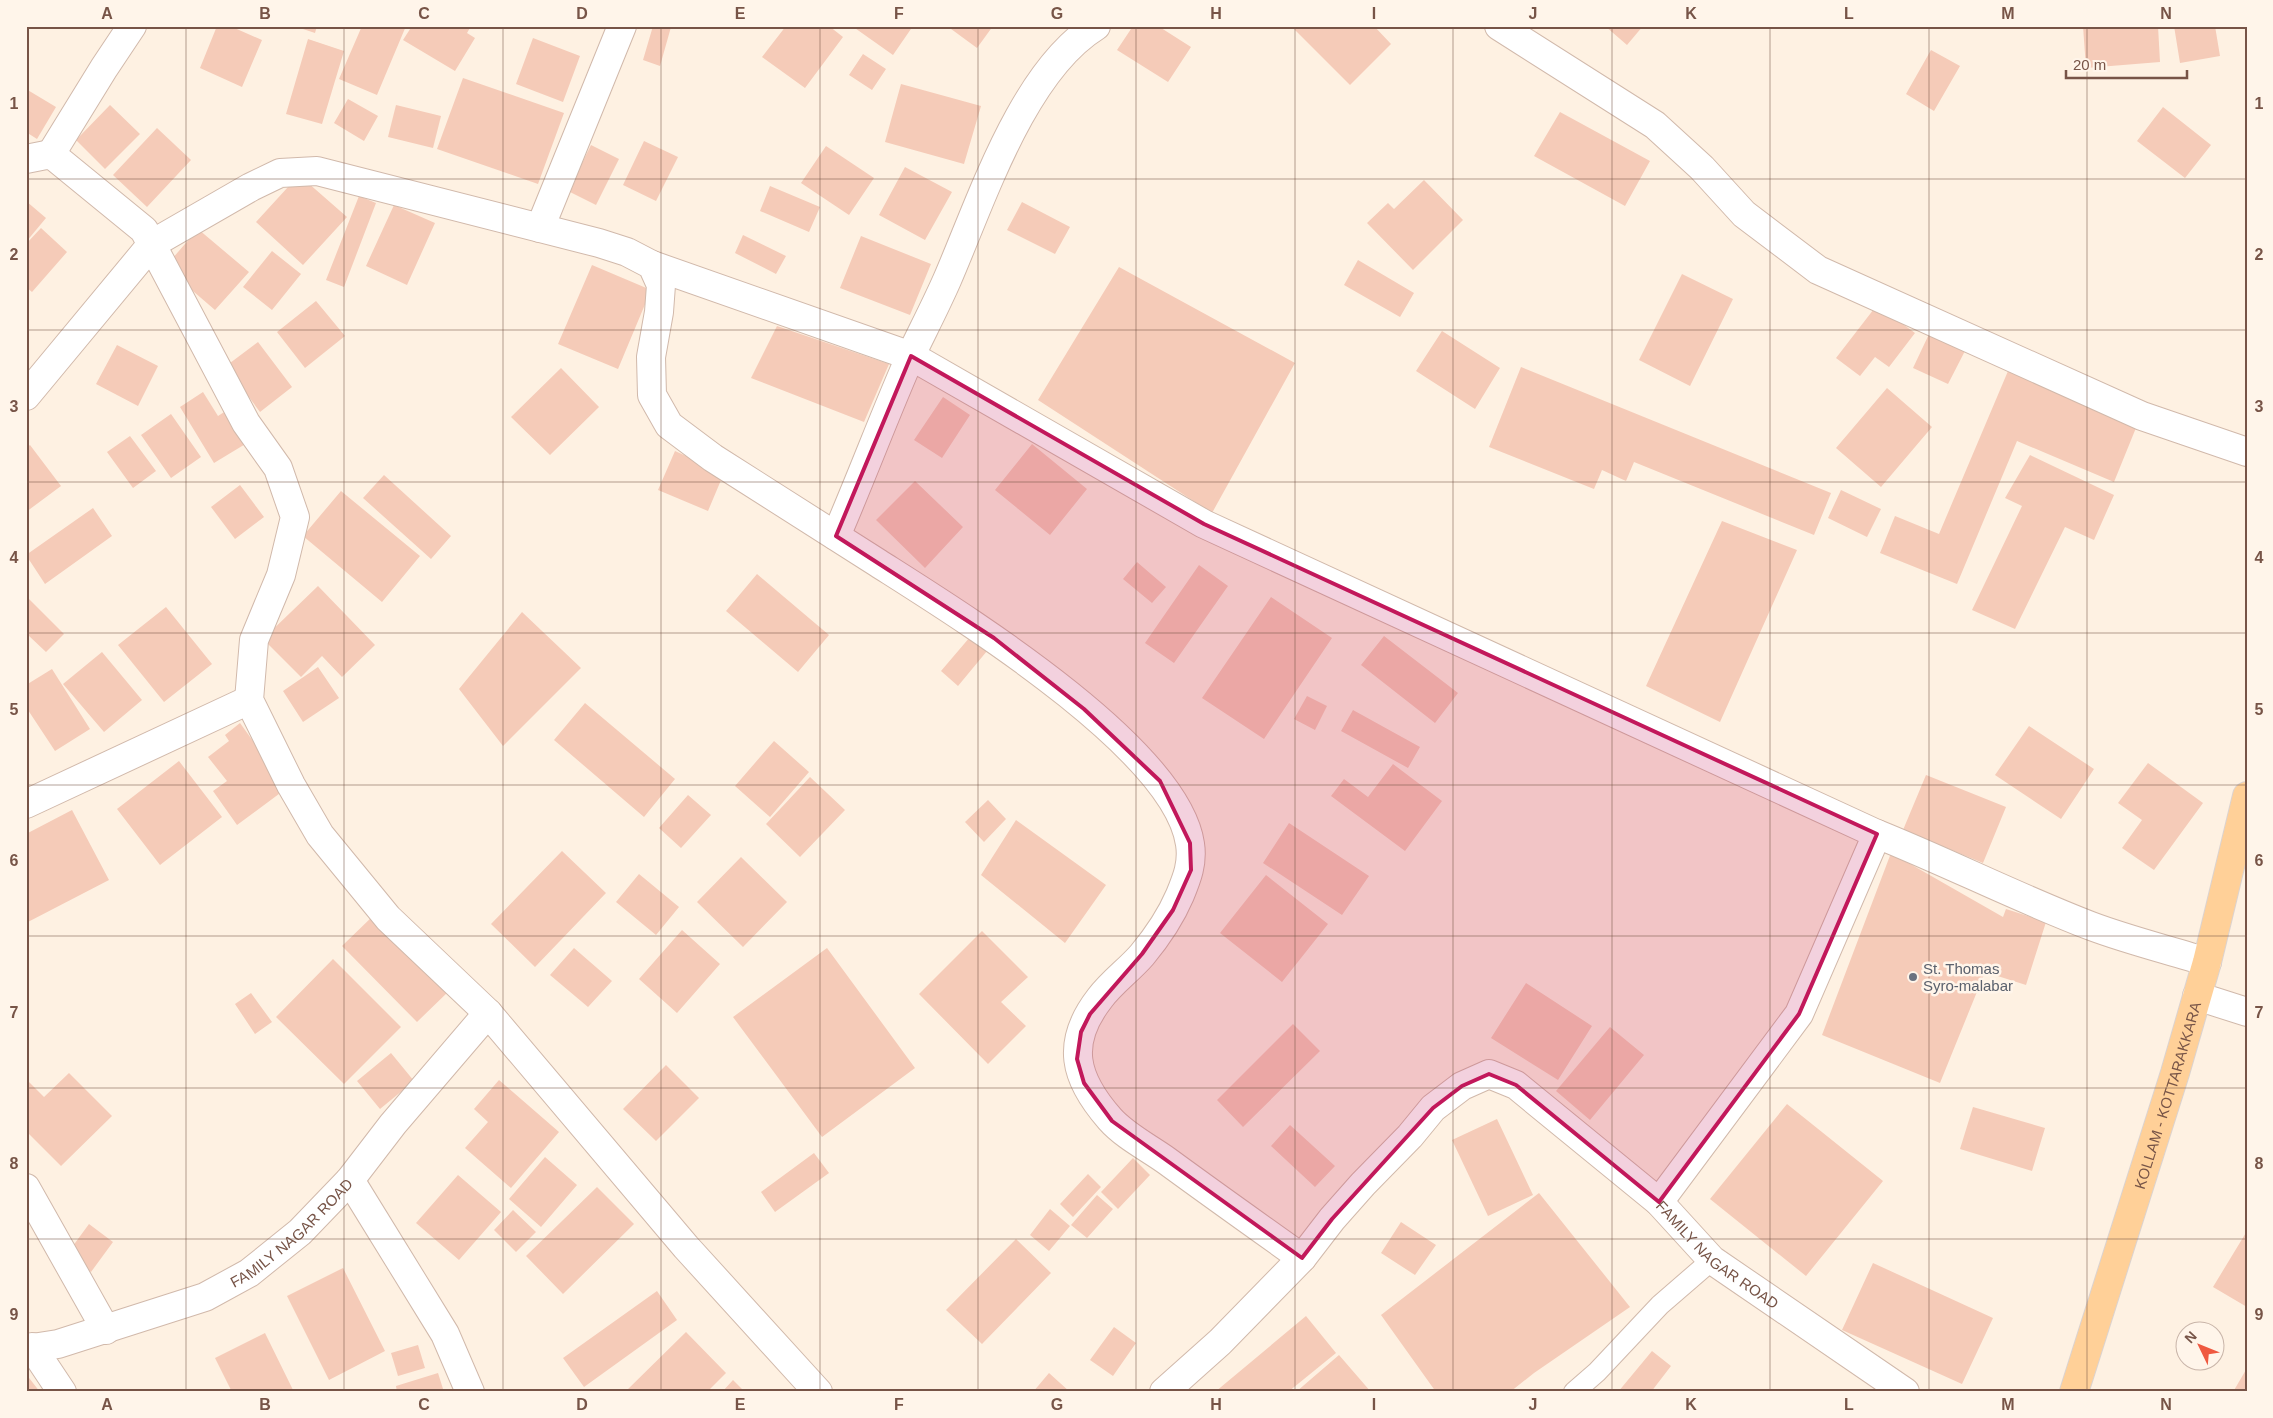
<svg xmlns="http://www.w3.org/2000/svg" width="2273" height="1418" viewBox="0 0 2273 1418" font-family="Arial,sans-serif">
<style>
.building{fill:#f5cbb8}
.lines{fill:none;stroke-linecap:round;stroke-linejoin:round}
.lane-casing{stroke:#d1b9ab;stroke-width:22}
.street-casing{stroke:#d1b9ab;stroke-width:30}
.primary-casing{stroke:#dcd3cf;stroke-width:30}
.lane{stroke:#fff;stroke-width:20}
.street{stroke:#fff;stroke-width:28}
.primary{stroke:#ffd098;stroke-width:28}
.marked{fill:#c2185b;fill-opacity:0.2;stroke:#c2185b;stroke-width:4;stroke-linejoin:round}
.grid{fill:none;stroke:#775447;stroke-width:1;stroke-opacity:0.55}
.worship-dot{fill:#6b7280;stroke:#fff5ea;stroke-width:2}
.labels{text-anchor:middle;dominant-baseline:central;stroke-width:5;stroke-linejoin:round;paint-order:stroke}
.worship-label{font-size:15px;fill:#5b616d;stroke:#fff5ea;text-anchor:start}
.street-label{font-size:15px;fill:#775447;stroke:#fff5ea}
.neatline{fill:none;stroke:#775447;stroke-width:2}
.grid-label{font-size:16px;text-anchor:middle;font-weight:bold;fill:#775447}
</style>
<rect width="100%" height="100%" fill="#fef1e2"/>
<path class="building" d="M 217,26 L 230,26 L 262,40 L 242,87 L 200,68 Z
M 294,26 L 317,26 L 315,33 Z
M 362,26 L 406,26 L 377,95 L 339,79 Z
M 412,26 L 471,26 L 467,33 L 475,38 L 455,71 L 403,40 Z
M 653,26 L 671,27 L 660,66 L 643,60 Z
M 786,26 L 829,26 L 843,37 L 805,88 L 762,57 Z
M 852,26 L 913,26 L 893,55 Z
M 947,26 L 993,26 L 977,48 Z
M 1133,26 L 1158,26 L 1191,47 L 1168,82 L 1117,50 Z
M 1291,26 L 1374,26 L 1391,44 L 1350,85 Z
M 1605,26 L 1643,26 L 1627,45 Z
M 2083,26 L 2158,26 L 2160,62 L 2086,68 Z
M 2174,26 L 2215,26 L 2220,56 L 2180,63 Z
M 533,38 L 580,56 L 563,102 L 516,84 Z
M 308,39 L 344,51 L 322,124 L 286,114 Z
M 1931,50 L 1960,66 L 1934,111 L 1906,94 Z
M 863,54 L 886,69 L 872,90 L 849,75 Z
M 463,78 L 564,113 L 538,184 L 437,149 Z
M 901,84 L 981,106 L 964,164 L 885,142 Z
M 26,89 L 56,107 L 37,139 L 26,132 Z
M 348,99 L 378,116 L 364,141 L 334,123 Z
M 110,105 L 140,134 L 105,169 L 76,140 Z
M 396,105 L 441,116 L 433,148 L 388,137 Z
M 2163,107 L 2211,145 L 2185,178 L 2137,141 Z
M 1560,112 L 1650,161 L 1625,206 L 1534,156 Z
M 157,128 L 191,160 L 147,207 L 113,175 Z
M 644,141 L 678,157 L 656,201 L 623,185 Z
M 591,145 L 619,159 L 596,205 L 568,191 Z
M 826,146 L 874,178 L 849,215 L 801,183 Z
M 905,167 L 952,192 L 925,240 L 879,215 Z
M 299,175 L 347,217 L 303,265 L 256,222 Z
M 1424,180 L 1463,220 L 1413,270 L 1367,223 L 1388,203 L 1394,209 Z
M 770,186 L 820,207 L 809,232 L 760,211 Z
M 359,196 L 376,203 L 344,287 L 326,280 Z
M 26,201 L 46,218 L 26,242 Z
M 1022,202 L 1070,227 L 1055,254 L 1007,230 Z
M 394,205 L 435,223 L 407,285 L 366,266 Z
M 41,228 L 67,252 L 32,292 L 26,287 L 26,244 Z
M 198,229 L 249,272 L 215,310 L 165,267 Z
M 743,235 L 786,256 L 776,274 L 735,253 Z
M 861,236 L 931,264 L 910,315 L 840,288 Z
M 272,251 L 301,274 L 272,310 L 243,287 Z
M 1358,260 L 1414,293 L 1400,317 L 1344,285 Z
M 592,265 L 651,290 L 618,369 L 558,344 Z
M 1119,267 L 1295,363 L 1212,513 L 1038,400 Z
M 1682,274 L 1733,299 L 1690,386 L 1639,360 Z
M 316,301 L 345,336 L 305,368 L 277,332 Z
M 1877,305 L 1915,333 L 1889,367 L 1875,357 L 1860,376 L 1836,358 Z
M 777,326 L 889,364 L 864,422 L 751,378 Z
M 1442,331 L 1500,368 L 1475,409 L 1416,371 Z
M 1930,332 L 1966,349 L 1948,384 L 1913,368 Z
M 258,342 L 292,387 L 260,412 L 226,366 Z
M 117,345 L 158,366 L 138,406 L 96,384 Z
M 2011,364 L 2140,418 L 2114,482 L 2017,441 L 1957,584 L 1880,553 L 1895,516 L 1939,534 Z
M 1521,367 L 1831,493 L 1814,535 L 1634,462 L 1626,481 L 1602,470 L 1594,489 L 1489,447 Z
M 561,368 L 599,407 L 550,455 L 511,417 Z
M 1887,388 L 1932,427 L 1881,487 L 1836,448 Z
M 203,392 L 218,416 L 232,407 L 252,440 L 214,463 L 180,407 Z
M 943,397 L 970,415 L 942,458 L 914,440 Z
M 171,414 L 201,457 L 171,478 L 141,435 Z
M 130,436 L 156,471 L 133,488 L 107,452 Z
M 1032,444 L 1087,489 L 1050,535 L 995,490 Z
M 30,445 L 61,486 L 26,512 L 26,448 Z
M 675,451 L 724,473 L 708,511 L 658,490 Z
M 2030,455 L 2114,495 L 2094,540 L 2065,527 L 2015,629 L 1972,610 L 2022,506 L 2005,498 Z
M 384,475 L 451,536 L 431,559 L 363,498 Z
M 915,481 L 963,527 L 925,568 L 876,520 Z
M 240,485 L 264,517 L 235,539 L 211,507 Z
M 1841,490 L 1881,509 L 1867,537 L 1828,518 Z
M 341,491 L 420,556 L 382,602 L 303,536 Z
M 93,508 L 112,536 L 45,584 L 26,555 Z
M 1722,521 L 1797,550 L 1720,722 L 1646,686 Z
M 1137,562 L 1166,587 L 1152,603 L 1123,579 Z
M 1199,565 L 1228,586 L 1174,663 L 1145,643 Z
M 757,574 L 829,635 L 798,672 L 726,611 Z
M 318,586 L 375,645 L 342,677 L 322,656 L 301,677 L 263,639 Z
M 26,596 L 64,634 L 46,652 L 28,635 L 26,637 Z
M 1271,597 L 1332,638 L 1264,739 L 1202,698 Z
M 166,607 L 212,664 L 164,702 L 118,645 Z
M 522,612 L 581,668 L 503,746 L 459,689 Z
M 1384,636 L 1458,693 L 1435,723 L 1361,665 Z
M 970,637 L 987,651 L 958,686 L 941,671 Z
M 102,652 L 142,700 L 104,732 L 63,684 Z
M 318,667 L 339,698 L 303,722 L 283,691 Z
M 52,669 L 90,729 L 55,751 L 26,707 L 26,685 Z
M 1307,696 L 1327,706 L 1315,730 L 1294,719 Z
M 585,703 L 675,779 L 644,817 L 554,740 Z
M 1353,710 L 1420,747 L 1408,768 L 1341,731 Z
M 240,723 L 287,788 L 237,825 L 213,791 L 227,781 L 208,757 L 229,741 L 225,735 Z
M 2029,726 L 2094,769 L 2061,819 L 1995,775 Z
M 774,741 L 809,772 L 770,817 L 735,786 Z
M 179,761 L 222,817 L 160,865 L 117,809 Z
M 2148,763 L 2203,803 L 2154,870 L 2122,848 L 2142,820 L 2118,803 Z
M 1393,764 L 1442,801 L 1405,851 L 1331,796 L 1344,779 L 1368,797 Z
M 1926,775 L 2006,807 L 1983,863 L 1903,830 Z
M 810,777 L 845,810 L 800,857 L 766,824 Z
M 688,795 L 711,815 L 681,848 L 659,828 Z
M 988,800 L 1006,819 L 984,842 L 965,822 Z
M 72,810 L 109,880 L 26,923 L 26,834 Z
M 1016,820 L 1106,885 L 1065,943 L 981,875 Z
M 1289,823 L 1369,876 L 1342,915 L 1263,863 Z
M 562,851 L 606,893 L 535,967 L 491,924 Z
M 1891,853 L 2003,917 L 2006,909 L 2046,922 L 2026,985 L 1985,972 L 1940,1083 L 1822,1035 Z
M 741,857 L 787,902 L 743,947 L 697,902 Z
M 639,874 L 679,907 L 656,935 L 616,902 Z
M 1266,875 L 1328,924 L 1282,982 L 1220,933 Z
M 376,913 L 451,989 L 417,1022 L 342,946 Z
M 682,930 L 720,964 L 677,1013 L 639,979 Z
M 982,931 L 1028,977 L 1001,1002 L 1026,1026 L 988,1064 L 919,994 Z
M 574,948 L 612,981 L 588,1007 L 550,975 Z
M 827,948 L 915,1068 L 822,1137 L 733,1017 Z
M 333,959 L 401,1027 L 344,1084 L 276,1017 Z
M 1526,983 L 1592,1026 L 1558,1080 L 1491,1038 Z
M 251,993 L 272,1022 L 255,1034 L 235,1004 Z
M 1293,1024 L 1320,1051 L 1243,1127 L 1217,1100 Z
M 1610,1027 L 1644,1055 L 1590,1120 L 1556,1091 Z
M 391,1053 L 414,1081 L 380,1109 L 357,1081 Z
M 666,1065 L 699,1098 L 656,1141 L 623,1109 Z
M 69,1073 L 112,1116 L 61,1166 L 26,1131 L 26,1079 L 44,1097 Z
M 499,1080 L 559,1132 L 511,1188 L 465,1148 L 488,1122 L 474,1109 Z
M 1787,1104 L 1883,1181 L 1806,1276 L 1710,1199 Z
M 1973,1107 L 2045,1128 L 2032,1171 L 1960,1149 Z
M 1497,1119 L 1533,1195 L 1488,1216 L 1452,1140 Z
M 1290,1125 L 1335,1166 L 1315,1187 L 1271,1146 Z
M 814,1153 L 829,1173 L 775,1212 L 761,1192 Z
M 545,1157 L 577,1185 L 541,1227 L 509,1199 Z
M 1133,1158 L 1150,1175 L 1118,1209 L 1101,1192 Z
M 1088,1174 L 1101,1187 L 1073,1217 L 1060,1204 Z
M 458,1175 L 501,1212 L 459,1260 L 416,1223 Z
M 597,1187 L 634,1224 L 563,1294 L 526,1256 Z
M 1539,1193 L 1630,1307 L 1534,1373 L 1510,1392 L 1436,1392 L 1381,1315 Z
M 1097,1195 L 1113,1209 L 1087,1238 L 1071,1225 Z
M 1050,1209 L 1070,1226 L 1049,1251 L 1030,1235 Z
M 513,1210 L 536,1232 L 516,1252 L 494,1230 Z
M 1401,1222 L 1436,1245 L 1415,1275 L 1381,1253 Z
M 89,1224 L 113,1242 L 91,1272 L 67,1254 Z
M 2247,1231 L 2247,1307 L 2213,1287 Z
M 1016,1239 L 1051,1273 L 982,1344 L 946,1310 Z
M 1873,1263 L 1993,1318 L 1962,1384 L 1842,1330 Z
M 343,1268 L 385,1351 L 329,1380 L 287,1296 Z
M 657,1291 L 677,1320 L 584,1387 L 563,1358 Z
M 1306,1316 L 1336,1353 L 1288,1392 L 1215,1392 Z
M 1114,1327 L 1136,1343 L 1113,1376 L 1090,1360 Z
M 686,1332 L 726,1373 L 707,1392 L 625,1392 Z
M 265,1333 L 294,1392 L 232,1392 L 215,1358 Z
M 418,1345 L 425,1368 L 398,1376 L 391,1353 Z
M 1652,1351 L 1671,1366 L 1651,1392 L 1618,1392 Z
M 1339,1355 L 1371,1392 L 1296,1392 Z
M 2247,1368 L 2247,1392 L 2233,1392 Z
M 438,1373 L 444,1392 L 397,1392 L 396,1386 Z
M 1049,1373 L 1070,1392 L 1033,1392 Z
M 26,1374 L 40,1392 L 26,1392 Z
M 733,1380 L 745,1392 L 722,1392 Z"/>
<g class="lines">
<defs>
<path id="lane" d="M 1574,1392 L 1597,1372 L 1660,1305 L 1712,1260"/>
<g id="street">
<path d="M 1499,26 L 1655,125 L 1702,168 L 1744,214 L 1818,270 L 2142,416 L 2247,452"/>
<path d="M 51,154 L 104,68 L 132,26"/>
<path d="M 26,159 L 51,154 L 144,230 L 246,423 L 278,468 L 295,517 L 281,575 L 254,640 L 249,700 L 291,785 L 320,835 L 388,918 L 488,1013 L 686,1247 L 818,1392"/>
<path d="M 540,228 L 622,26"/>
<path d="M 652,265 L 911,356 L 1204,524 L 1877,834"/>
<path d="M 26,396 L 152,244 L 251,187 L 280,173 L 317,171 L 599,243 L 627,252 L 652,265 L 661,285 L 659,312 L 651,357 L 652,395 L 669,425 L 713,458 C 768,493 823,528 878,563 C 958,614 1176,748 1190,844 C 1193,863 1187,878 1180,895 C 1171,916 1157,937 1142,955 C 1129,970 1112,982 1100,998 C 1065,1043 1074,1078 1110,1119 C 1125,1136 1149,1148 1167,1161 C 1212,1194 1257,1226 1302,1258"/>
<path d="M 836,536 C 862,476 885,414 911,355 C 923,330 936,305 947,280 C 981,202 1022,72 1096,26"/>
<path d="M 26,804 L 249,700"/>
<path d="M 2197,996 L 2247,1012"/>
<path d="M 350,1180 L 445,1334 L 470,1392"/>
<path d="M 26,1188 L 106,1330"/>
<path d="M 1659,1202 L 1799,1014 L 1877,834 C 1949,863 2018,898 2091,926 C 2128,940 2169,950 2207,962"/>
<path d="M 32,1347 L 62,1392"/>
<path id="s1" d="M 26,1349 L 58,1344 L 205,1297 L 249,1273 L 300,1232 L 350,1180 L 393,1124 L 488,1013"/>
<path id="s2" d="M 1164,1392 L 1220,1342 L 1302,1258 L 1332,1219 L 1363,1184 L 1410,1136 L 1433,1108 L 1462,1086 L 1489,1074 L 1516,1085 L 1659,1202 L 1712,1260 L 1905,1392"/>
</g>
<g id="primary">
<path id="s3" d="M 2074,1392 L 2175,1073 L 2207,962 L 2247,796"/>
</g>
</defs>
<use href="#lane" class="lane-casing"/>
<use href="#street" class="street-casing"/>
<use href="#primary" class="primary-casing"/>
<use href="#lane" class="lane"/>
<use href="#street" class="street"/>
<use href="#primary" class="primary"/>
</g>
<path class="marked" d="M 911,356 L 1204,524 L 1877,834 L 1799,1014 L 1659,1202 L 1516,1085 L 1489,1074 L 1462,1086 L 1433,1108 L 1332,1219 L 1302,1258 L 1112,1121 L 1084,1083 L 1077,1059 L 1081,1032 L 1090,1014 L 1142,954 L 1173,910 L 1191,870 L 1190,843 L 1160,781 L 1084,709 L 994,638 L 836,536 Z"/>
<path class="grid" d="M 186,26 L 186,1392M 344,26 L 344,1392M 503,26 L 503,1392M 661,26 L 661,1392M 820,26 L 820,1392M 978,26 L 978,1392M 1136,26 L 1136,1392M 1295,26 L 1295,1392M 1453,26 L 1453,1392M 1612,26 L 1612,1392M 1770,26 L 1770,1392M 1929,26 L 1929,1392M 2087,26 L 2087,1392M 26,179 L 2247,179M 26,330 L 2247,330M 26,482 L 2247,482M 26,633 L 2247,633M 26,785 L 2247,785M 26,936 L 2247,936M 26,1088 L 2247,1088M 26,1239 L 2247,1239"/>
<circle class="worship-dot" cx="1913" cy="977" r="5"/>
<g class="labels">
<g class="worship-label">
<text x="1923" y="968">St. Thomas<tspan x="1923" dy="17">Syro-malabar</tspan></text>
</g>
<g class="street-label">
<text stroke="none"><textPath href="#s3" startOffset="311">KOLLAM - KOTTARAKKARA</textPath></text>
<text stroke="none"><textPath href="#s1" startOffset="295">FAMILY NAGAR ROAD</textPath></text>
<text stroke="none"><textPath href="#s2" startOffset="751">FAMILY NAGAR ROAD</textPath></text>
</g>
</g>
<rect width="2273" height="1418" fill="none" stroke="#fff5ea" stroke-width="55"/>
<g transform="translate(2200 1346) rotate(313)"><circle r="24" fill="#fff5ea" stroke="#c9b5a9"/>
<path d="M0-4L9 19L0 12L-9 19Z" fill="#ef5940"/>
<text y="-8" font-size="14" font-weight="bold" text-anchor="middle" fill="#775447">N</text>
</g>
<path d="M2066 70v8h121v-8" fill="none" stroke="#775447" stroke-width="2.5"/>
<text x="2073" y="70" font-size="15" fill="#775447" stroke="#fff5ea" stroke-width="4" paint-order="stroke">20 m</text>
<rect x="28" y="28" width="2218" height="1362" class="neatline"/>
<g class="grid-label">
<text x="107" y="19">A</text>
<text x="265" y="19">B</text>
<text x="424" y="19">C</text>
<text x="582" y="19">D</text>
<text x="740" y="19">E</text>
<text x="899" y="19">F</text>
<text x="1057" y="19">G</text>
<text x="1216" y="19">H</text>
<text x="1374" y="19">I</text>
<text x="1533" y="19">J</text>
<text x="1691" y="19">K</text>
<text x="1849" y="19">L</text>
<text x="2008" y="19">M</text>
<text x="2166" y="19">N</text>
<text x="14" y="109">1</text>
<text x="2259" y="109">1</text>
<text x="14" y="260">2</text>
<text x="2259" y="260">2</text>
<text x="14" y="412">3</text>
<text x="2259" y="412">3</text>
<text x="14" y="563">4</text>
<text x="2259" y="563">4</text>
<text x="14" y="715">5</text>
<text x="2259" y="715">5</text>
<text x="14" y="866">6</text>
<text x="2259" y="866">6</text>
<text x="14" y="1018">7</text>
<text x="2259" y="1018">7</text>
<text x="14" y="1169">8</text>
<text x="2259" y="1169">8</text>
<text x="14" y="1320">9</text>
<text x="2259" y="1320">9</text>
<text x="107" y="1410">A</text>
<text x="265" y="1410">B</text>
<text x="424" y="1410">C</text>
<text x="582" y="1410">D</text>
<text x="740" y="1410">E</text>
<text x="899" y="1410">F</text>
<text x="1057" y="1410">G</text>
<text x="1216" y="1410">H</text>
<text x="1374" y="1410">I</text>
<text x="1533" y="1410">J</text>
<text x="1691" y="1410">K</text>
<text x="1849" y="1410">L</text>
<text x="2008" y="1410">M</text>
<text x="2166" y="1410">N</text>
</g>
</svg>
